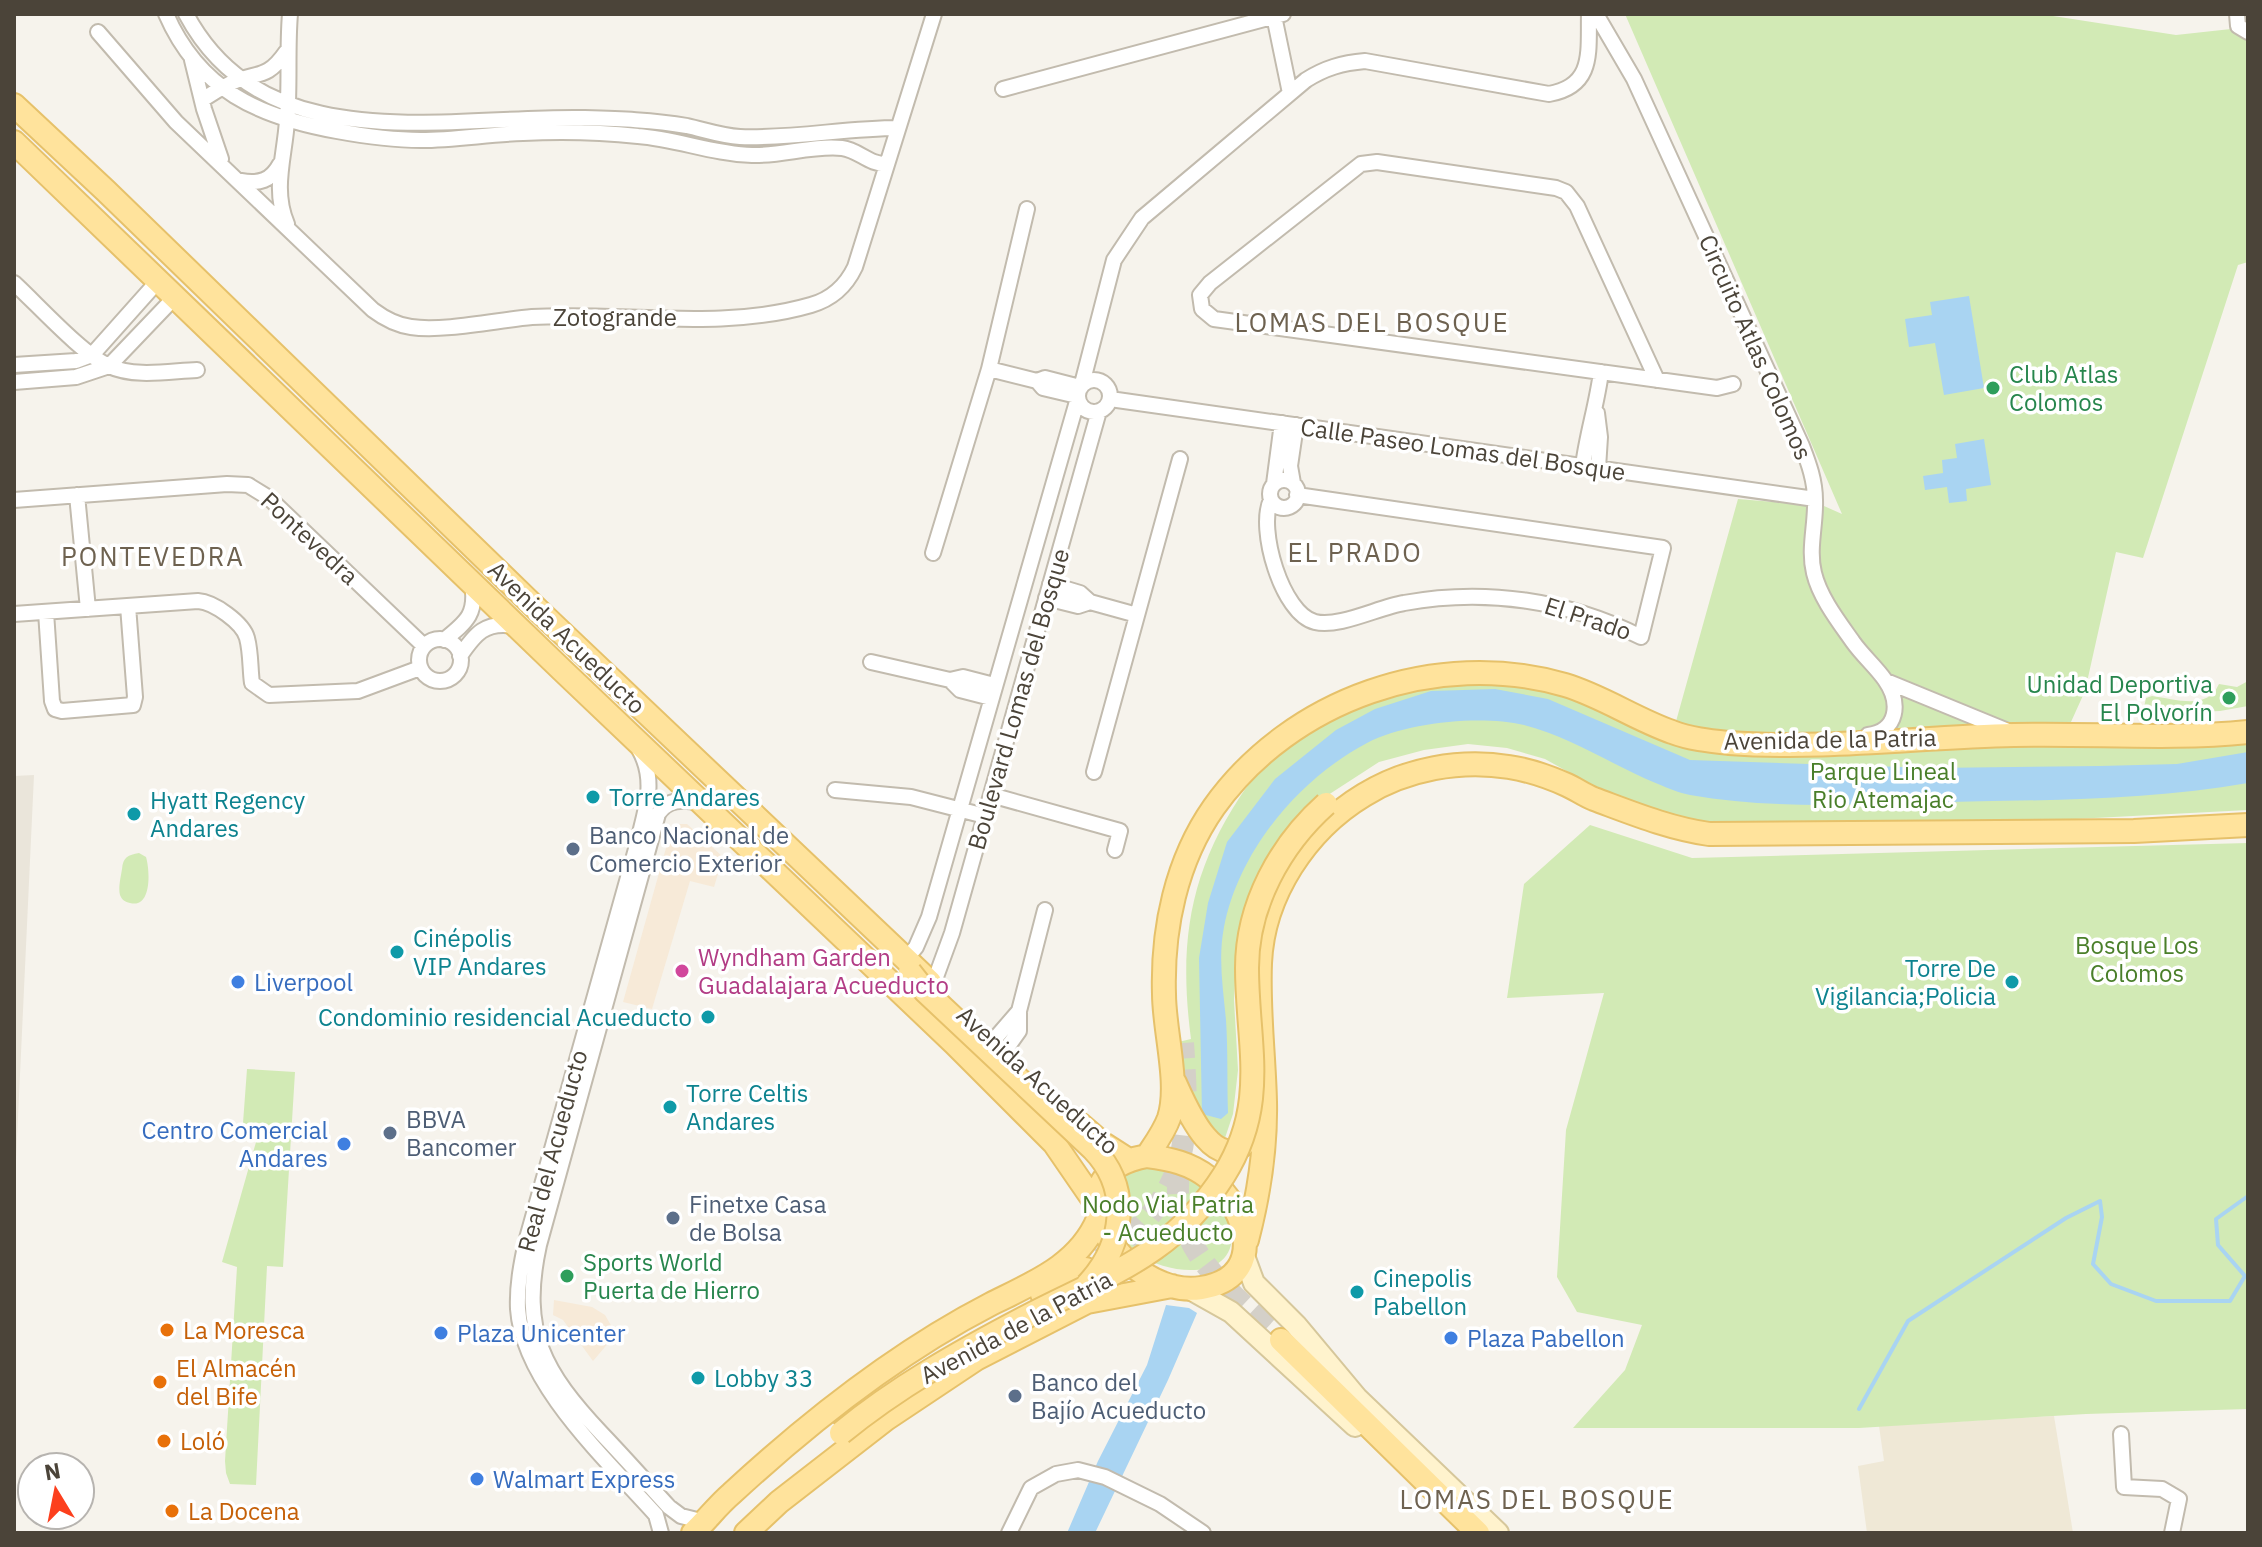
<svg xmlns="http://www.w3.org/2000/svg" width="2262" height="1547" viewBox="0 0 2262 1547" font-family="'IBM Plex Sans',sans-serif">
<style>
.residential{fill:#eae5da}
.commercial{fill:#f7ead8}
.education{fill:#efe8d6}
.green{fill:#d2eab5}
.water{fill:#a9d4f2}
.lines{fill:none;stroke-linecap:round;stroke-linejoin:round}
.stream{stroke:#a9d4f2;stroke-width:4}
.primary-tunnel{stroke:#d4d0c8;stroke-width:22;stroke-dasharray:22 11;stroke-linecap:butt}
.minor-casing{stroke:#c2bbae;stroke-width:18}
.secondary-casing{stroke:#d6c79b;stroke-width:24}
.primary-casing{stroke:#e6c16a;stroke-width:26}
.minor{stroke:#fff;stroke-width:14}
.secondary{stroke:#fff3cd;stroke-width:20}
.primary{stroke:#ffe39c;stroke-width:22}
.primary-bridge-casing{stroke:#e6c16a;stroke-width:26;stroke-linecap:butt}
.primary-bridge{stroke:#ffe39c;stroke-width:22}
.leisure-dot{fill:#2e9e5b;stroke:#fff;stroke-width:3}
.culture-dot{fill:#0f9aa8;stroke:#fff;stroke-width:3}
.service-dot{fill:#5c6f8a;stroke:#fff;stroke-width:3}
.hotel-dot{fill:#d1479c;stroke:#fff;stroke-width:3}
.shop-dot{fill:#3f7fe0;stroke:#fff;stroke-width:3}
.food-dot{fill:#e8710a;stroke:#fff;stroke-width:3}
.labels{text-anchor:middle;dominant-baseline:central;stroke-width:7;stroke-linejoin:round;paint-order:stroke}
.street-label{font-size:24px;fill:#4b4439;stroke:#fff}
.leisure-label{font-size:24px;fill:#27864d;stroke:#fff;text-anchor:start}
.park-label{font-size:24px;fill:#4a7f2a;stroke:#fff}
.culture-label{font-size:24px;fill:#0d838f;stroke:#fff;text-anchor:start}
.service-label{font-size:24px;fill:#4e5e75;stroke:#fff;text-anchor:start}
.hotel-label{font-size:24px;fill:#b23c85;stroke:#fff;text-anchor:start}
.shop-label{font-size:24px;fill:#366cbe;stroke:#fff;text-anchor:start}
.food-label{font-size:24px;fill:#c56008;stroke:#fff;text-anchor:start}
.neighbourhood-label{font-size:26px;letter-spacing:2px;fill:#6e6250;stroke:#fff}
</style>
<rect width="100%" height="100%" fill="#f6f3ec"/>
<path class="residential" d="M 34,775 L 14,1203 L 14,776 Z"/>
<path class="commercial" d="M 677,824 L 687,824 L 723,857 L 714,887 L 690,881 L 652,1009 L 623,1002 L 671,830 Z
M 554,1300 L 592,1307 L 605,1315 L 616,1334 L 593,1361 L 563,1320 L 553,1315 Z"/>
<path class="education" d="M 2054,1416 L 2073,1533 L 1867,1533 L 1858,1466 L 1884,1461 L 1879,1426 Z"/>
<path class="green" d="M 1625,14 L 2040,14 L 2176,35 L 2231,29 L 2247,37 L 2248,262 L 2238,265 L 2143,558 L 2116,552 L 2085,691 L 2066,733 L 1744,735 L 1675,725 L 1738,499 L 1824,506 L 1842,514 Z
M 1419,680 L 1562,687 L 1684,741 L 2248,735 L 2248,810 L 1998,823 L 1708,827 L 1608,794 L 1545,759 L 1507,748 L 1468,744 L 1424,750 L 1379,762 L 1308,808 L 1279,843 L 1253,886 L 1237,943 L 1234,1000 L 1238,1070 L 1233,1114 L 1225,1138 L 1206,1129 L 1180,1080 L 1174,1043 L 1191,1039 C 1178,940 1190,868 1248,785 C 1259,768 1274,746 1290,733 C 1298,726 1313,723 1323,719 C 1355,706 1387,693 1419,680 Z
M 2248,681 L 2248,706 L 2220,711 L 2152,714 L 2144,707 L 2146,698 L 2152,696 C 2176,699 2207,711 2219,684 L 2237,687 Z
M 1590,825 L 1692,858 L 2248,843 L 2248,1409 L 2086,1414 L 1859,1428 L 1573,1428 L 1625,1370 L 1642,1325 L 1577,1312 L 1557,1277 L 1566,1130 L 1604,993 L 1507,998 L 1524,884 Z
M 139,853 L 146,857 C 150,870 152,909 130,903 C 125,902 122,900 120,895 C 118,888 121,876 122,869 C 123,857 128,855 139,853 Z
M 247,1069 L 295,1072 L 283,1267 L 267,1266 L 256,1485 L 230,1484 L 226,1473 L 225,1461 L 237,1267 L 222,1262 L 260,1128 L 243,1123 Z
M 1137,1165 C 1147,1166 1158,1165 1168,1168 C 1194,1176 1233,1206 1232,1237 C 1230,1283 1165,1273 1140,1255 C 1131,1249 1123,1236 1115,1228 L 1117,1177 Z"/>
<path class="water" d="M 1969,296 L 1984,388 L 1944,395 L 1935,343 L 1909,347 L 1905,319 L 1932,315 L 1930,302 Z
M 1984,439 L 1991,485 L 1966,489 L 1967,501 L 1949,503 L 1947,487 L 1925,490 L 1923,476 L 1943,473 L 1942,460 L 1957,458 L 1955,444 Z
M 1495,689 L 1548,699 L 1690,760 L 1932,768 L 2100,766 L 2177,764 L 2248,752 L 2248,783 C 2150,800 2049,800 1949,802 C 1864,804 1774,810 1690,795 C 1679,793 1668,788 1658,784 C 1613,766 1572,737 1524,725 C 1481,715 1407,722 1367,743 C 1299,779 1239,850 1224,927 C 1218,958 1223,988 1226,1020 C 1228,1050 1227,1082 1228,1113 L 1221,1119 L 1202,1114 L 1199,958 L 1208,903 L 1227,842 L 1275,779 L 1336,730 L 1375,709 L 1431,691 Z
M 1166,1305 L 1189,1308 L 1197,1313 L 1168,1380 L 1095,1533 L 1067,1533 L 1098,1461 L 1147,1365 Z"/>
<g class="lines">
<path class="stream" d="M 1859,1409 L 1908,1321 L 2066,1218 L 2100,1201 L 2102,1217 L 2093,1264 L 2111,1284 L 2156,1301 L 2230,1301 L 2245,1276 L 2218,1245 L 2216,1219 L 2248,1196"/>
<path class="primary-tunnel" d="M 1179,1172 C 1169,1250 1232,1292 1281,1340
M 1101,1259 C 1190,1195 1190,1144 1183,1043"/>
<defs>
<path id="minor" d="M 166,14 C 199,90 259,117 337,131 C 364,136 392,140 421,140 C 455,140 489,134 523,133 C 561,131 600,132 638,136 C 677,139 713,154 752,155 C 782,156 812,145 842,148 C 859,150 869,165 887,164
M 186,14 C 265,162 448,115 584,118 C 618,119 653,120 687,126 C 705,130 722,136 740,137 C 793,139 846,128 898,128
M 1596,14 L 1634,79 L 1802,446 C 1809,464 1815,481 1815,500 C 1816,524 1808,549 1814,573 C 1820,598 1839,622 1853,642 C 1863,656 1876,667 1885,680 C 1901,703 1898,731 1868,735
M 2237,14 L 2238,26 L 2248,32
M 1274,16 L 1290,93
M 98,32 L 176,122 L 373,310 C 385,319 396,325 411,327 C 443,332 498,320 532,317 C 624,312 721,331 811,305 C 832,299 846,286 855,267 L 934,14
M 192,60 L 204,109 L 221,159
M 1003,89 L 1283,14
M 202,100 C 211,94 221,88 231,83 C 256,71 266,81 286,52
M 241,181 C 259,184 271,181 280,164
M 287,224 C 272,189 285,156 287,120 C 290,84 287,49 290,14
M 14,283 C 37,304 83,355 109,366 C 135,378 170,371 197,370
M 14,365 L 76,361 L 92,355 L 158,281
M 989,369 L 1037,381 L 1043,388 L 1077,396
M1078 396a16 16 0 1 1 32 0a16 16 0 1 1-32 0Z
M 1657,380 L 1577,206 L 1566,192 L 1556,188 L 1377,162 L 1361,164 L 1210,283 L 1200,295 L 1202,309 L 1214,319 L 1717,388 L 1733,384
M 1037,381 L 1045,378 L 1080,387
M 14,382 L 76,377 L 109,366 L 175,297
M 1082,384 L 1114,260 L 1142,218 L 1306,80 C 1325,68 1342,63 1365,61 L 1549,94 C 1595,86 1588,51 1589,14
M 1110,399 L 1815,499
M 1597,413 L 1600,437 L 1598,468
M 1583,466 C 1587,434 1597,404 1601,372
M1270 494a14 14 0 1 1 28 0a14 14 0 1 1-28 0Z
M 1293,483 L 1290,466 L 1296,425
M 1274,484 L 1282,423
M 77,495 L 88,609
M 14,500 L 227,484 L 248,485 L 269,498 L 424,646
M 1271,500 C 1257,528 1282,614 1315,622 C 1339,628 1379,607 1404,603 C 1485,588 1567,600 1641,637 L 1663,548 L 1297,495
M 933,553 L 989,369 L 1027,209
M 1050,584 L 1080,593 L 1090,602 L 1137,615
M 1046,598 L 1078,606 L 1090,602
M 46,612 L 52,701 L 55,709 L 62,711 L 133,705 L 135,697 L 128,606
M 14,614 L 198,601 C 214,602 243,623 247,638 C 251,653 250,669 252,683 L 269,695 L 358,691 L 420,668
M419 660a21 21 0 1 1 42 0a21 21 0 1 1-42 0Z
M 444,640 C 468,621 477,613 472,583
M 460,656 C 475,634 485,621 514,626
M 871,662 L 950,680 L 963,677 L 994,685
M 950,680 L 960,690 L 991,698
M 1886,681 L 2008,731
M 639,749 C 658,783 644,813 636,849 L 526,1242 C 521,1265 517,1286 518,1309 C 523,1384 608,1461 656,1515 L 661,1533
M 1094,772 L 1180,459
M 835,790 L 911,797 L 985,816
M 991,795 L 1120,831 L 1115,850
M 699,803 C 683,799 667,799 658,814 L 539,1245 C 520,1332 544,1372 602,1434 C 625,1458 647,1483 669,1507 L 681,1516 L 705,1522
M 906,959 L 916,947 L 929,917 L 1078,398
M 933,985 L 952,933 L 1099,411
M 993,1041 L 1019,1011
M 1004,1052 L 1019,1031 L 1019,1011 L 1045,910
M 2121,1434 L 2124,1487 L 2162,1489 L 2179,1499 L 2172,1533
M 1009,1533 L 1031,1488 L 1056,1474 L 1078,1470 L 1105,1477 L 1160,1504 L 1203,1533"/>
<path id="secondary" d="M 1244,1256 L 1254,1283 L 1296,1325 L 1357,1398 L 1498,1533
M 1190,1289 L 1231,1312 L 1355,1426"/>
<path id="primary" d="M 14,105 L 106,191 L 539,611 L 930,982
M 14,142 L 562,670 L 954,1043 L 1054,1143 L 1096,1204
M 1175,1083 C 1185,1105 1216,1180 1248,1139
M 1080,1124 L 1102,1143 L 1127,1159
M 1147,1156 C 1155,1144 1164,1132 1169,1118 C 1180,1084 1164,1031 1164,994 C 1162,929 1176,861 1214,807 C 1291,699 1437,648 1565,685 C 1602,696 1635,719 1672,732 C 1690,739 1710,741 1729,743 C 1823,750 1920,737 2014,735 C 2092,733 2170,740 2248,732
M 1147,1156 C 1170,1159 1190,1163 1209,1178 C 1248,1208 1268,1278 1201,1288 C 1124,1299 1041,1175 1147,1156 Z
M 1247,1240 C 1259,1194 1266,1150 1265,1102 C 1264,1056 1258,1010 1260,963 C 1263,895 1306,830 1364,795 C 1406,769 1460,759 1509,767 C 1529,770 1549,777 1567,785 C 1576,789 1584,795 1594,799 C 1632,813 1668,828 1709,834 L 2134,831 L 2248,825
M 1042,1294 L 1086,1269
M 1281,1340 L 1478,1533
M 693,1533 C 706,1521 717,1506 731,1494 C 810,1421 896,1353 991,1304 C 1033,1283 1079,1265 1098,1219
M 746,1533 L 779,1502 L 886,1419 L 976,1359 L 1087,1302 L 1172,1286"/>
</defs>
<use href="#minor" class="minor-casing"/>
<use href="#secondary" class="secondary-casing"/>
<use href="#primary" class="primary-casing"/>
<use href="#minor" class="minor"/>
<use href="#secondary" class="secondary"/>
<use href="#primary" class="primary"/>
<defs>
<path id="primary-bridge" d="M 910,972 L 925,991 L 1093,1149 C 1132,1189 1124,1246 1087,1285
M 841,1433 C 897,1387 961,1351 1026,1317 C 1106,1275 1172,1257 1224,1175 C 1269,1103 1247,1044 1247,968 C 1247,905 1280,845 1326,804"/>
</defs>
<use href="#primary-bridge" class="primary-bridge-casing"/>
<use href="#primary-bridge" class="primary-bridge"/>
</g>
<g class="leisure-dot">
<circle cx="1993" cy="388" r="8"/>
<circle cx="2229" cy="698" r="8"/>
<circle cx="567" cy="1276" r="8"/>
</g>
<g class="culture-dot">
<circle cx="593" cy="797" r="8"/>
<circle cx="134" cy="814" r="8"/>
<circle cx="397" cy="952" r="8"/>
<circle cx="2012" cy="982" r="8"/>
<circle cx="708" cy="1017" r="8"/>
<circle cx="670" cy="1107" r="8"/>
<circle cx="1357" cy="1292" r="8"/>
<circle cx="698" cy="1378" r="8"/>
</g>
<g class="service-dot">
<circle cx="573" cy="849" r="8"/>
<circle cx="390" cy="1133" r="8"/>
<circle cx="673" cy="1218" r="8"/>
<circle cx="1015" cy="1396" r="8"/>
</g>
<circle class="hotel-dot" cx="682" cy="971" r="8"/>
<g class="shop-dot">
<circle cx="238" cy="982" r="8"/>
<circle cx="344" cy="1144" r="8"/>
<circle cx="441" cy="1333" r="8"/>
<circle cx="1451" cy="1338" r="8"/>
<circle cx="477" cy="1479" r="8"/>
</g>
<g class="food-dot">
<circle cx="167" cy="1330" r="8"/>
<circle cx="160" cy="1382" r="8"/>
<circle cx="164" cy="1441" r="8"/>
<circle cx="172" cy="1511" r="8"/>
</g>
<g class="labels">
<g class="street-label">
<text x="615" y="317">Zotogrande</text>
<text transform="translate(1756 347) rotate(66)">Circuito Atlas Colomos</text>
<text transform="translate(1463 449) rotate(8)">Calle Paseo Lomas del Bosque</text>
<text transform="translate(310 538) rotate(43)">Pontevedra</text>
<text transform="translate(1588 618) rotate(18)">El Prado</text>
<text transform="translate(567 637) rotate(44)">Avenida Acueducto</text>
<text transform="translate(1018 699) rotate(-74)">Boulevard Lomas del Bosque</text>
<text transform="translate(1830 739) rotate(-1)">Avenida de la Patria</text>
<text transform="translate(1038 1080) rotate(42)">Avenida Acueducto</text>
<text transform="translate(552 1151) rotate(-75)">Real del Acueducto</text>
<text transform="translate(1016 1327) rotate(-28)">Avenida de la Patria</text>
</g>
<g class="leisure-label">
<text x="2009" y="374">Club Atlas<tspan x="2009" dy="28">Colomos</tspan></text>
<text x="2213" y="684" text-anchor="end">Unidad Deportiva<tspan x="2213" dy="28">El Polvorín</tspan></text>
<text x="583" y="1262">Sports World<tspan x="583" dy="28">Puerta de Hierro</tspan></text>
</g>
<g class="park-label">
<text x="1883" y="771">Parque Lineal<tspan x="1883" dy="28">Rio Atemajac</tspan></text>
<text x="2137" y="945">Bosque Los<tspan x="2137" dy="28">Colomos</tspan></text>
<text x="1168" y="1204">Nodo Vial Patria<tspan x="1168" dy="28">- Acueducto</tspan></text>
</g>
<g class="culture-label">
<text x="609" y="797">Torre Andares</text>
<text x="150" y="800">Hyatt Regency<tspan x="150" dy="28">Andares</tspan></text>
<text x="413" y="938">Cinépolis<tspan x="413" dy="28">VIP Andares</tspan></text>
<text x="1996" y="968" text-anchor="end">Torre De<tspan x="1996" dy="28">Vigilancia;Policia</tspan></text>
<text x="692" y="1017" text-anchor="end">Condominio residencial Acueducto</text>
<text x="686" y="1093">Torre Celtis<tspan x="686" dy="28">Andares</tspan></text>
<text x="1373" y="1278">Cinepolis<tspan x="1373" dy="28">Pabellon</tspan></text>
<text x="714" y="1378">Lobby 33</text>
</g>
<g class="service-label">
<text x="589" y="835">Banco Nacional de<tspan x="589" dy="28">Comercio Exterior</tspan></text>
<text x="406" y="1119">BBVA<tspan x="406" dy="28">Bancomer</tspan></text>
<text x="689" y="1204">Finetxe Casa<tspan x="689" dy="28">de Bolsa</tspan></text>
<text x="1031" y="1382">Banco del<tspan x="1031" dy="28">Bajío Acueducto</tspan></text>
</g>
<g class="hotel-label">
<text x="698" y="957">Wyndham Garden<tspan x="698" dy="28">Guadalajara Acueducto</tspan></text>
</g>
<g class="shop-label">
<text x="254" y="982">Liverpool</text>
<text x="328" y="1130" text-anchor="end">Centro Comercial<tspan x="328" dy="28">Andares</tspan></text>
<text x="457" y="1333">Plaza Unicenter</text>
<text x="1467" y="1338">Plaza Pabellon</text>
<text x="493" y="1479">Walmart Express</text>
</g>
<g class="food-label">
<text x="183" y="1330">La Moresca</text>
<text x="176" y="1368">El Almacén<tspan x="176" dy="28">del Bife</tspan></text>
<text x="180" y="1441">Loló</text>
<text x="188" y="1511">La Docena</text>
</g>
<g class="neighbourhood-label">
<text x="1372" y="322">LOMAS DEL BOSQUE</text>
<text x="1355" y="552">EL PRADO</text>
<text x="153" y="556">PONTEVEDRA</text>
<text x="1537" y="1499">LOMAS DEL BOSQUE</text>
</g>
</g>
<rect width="2262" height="1547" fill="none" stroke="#4b4439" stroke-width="32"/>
<g transform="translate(56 1491) rotate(350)"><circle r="38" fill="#ffffff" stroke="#b7b4b0" stroke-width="2"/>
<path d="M0-6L14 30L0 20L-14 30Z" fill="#fc3f1d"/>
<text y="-12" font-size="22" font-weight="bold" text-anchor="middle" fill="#4b4439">N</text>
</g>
</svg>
